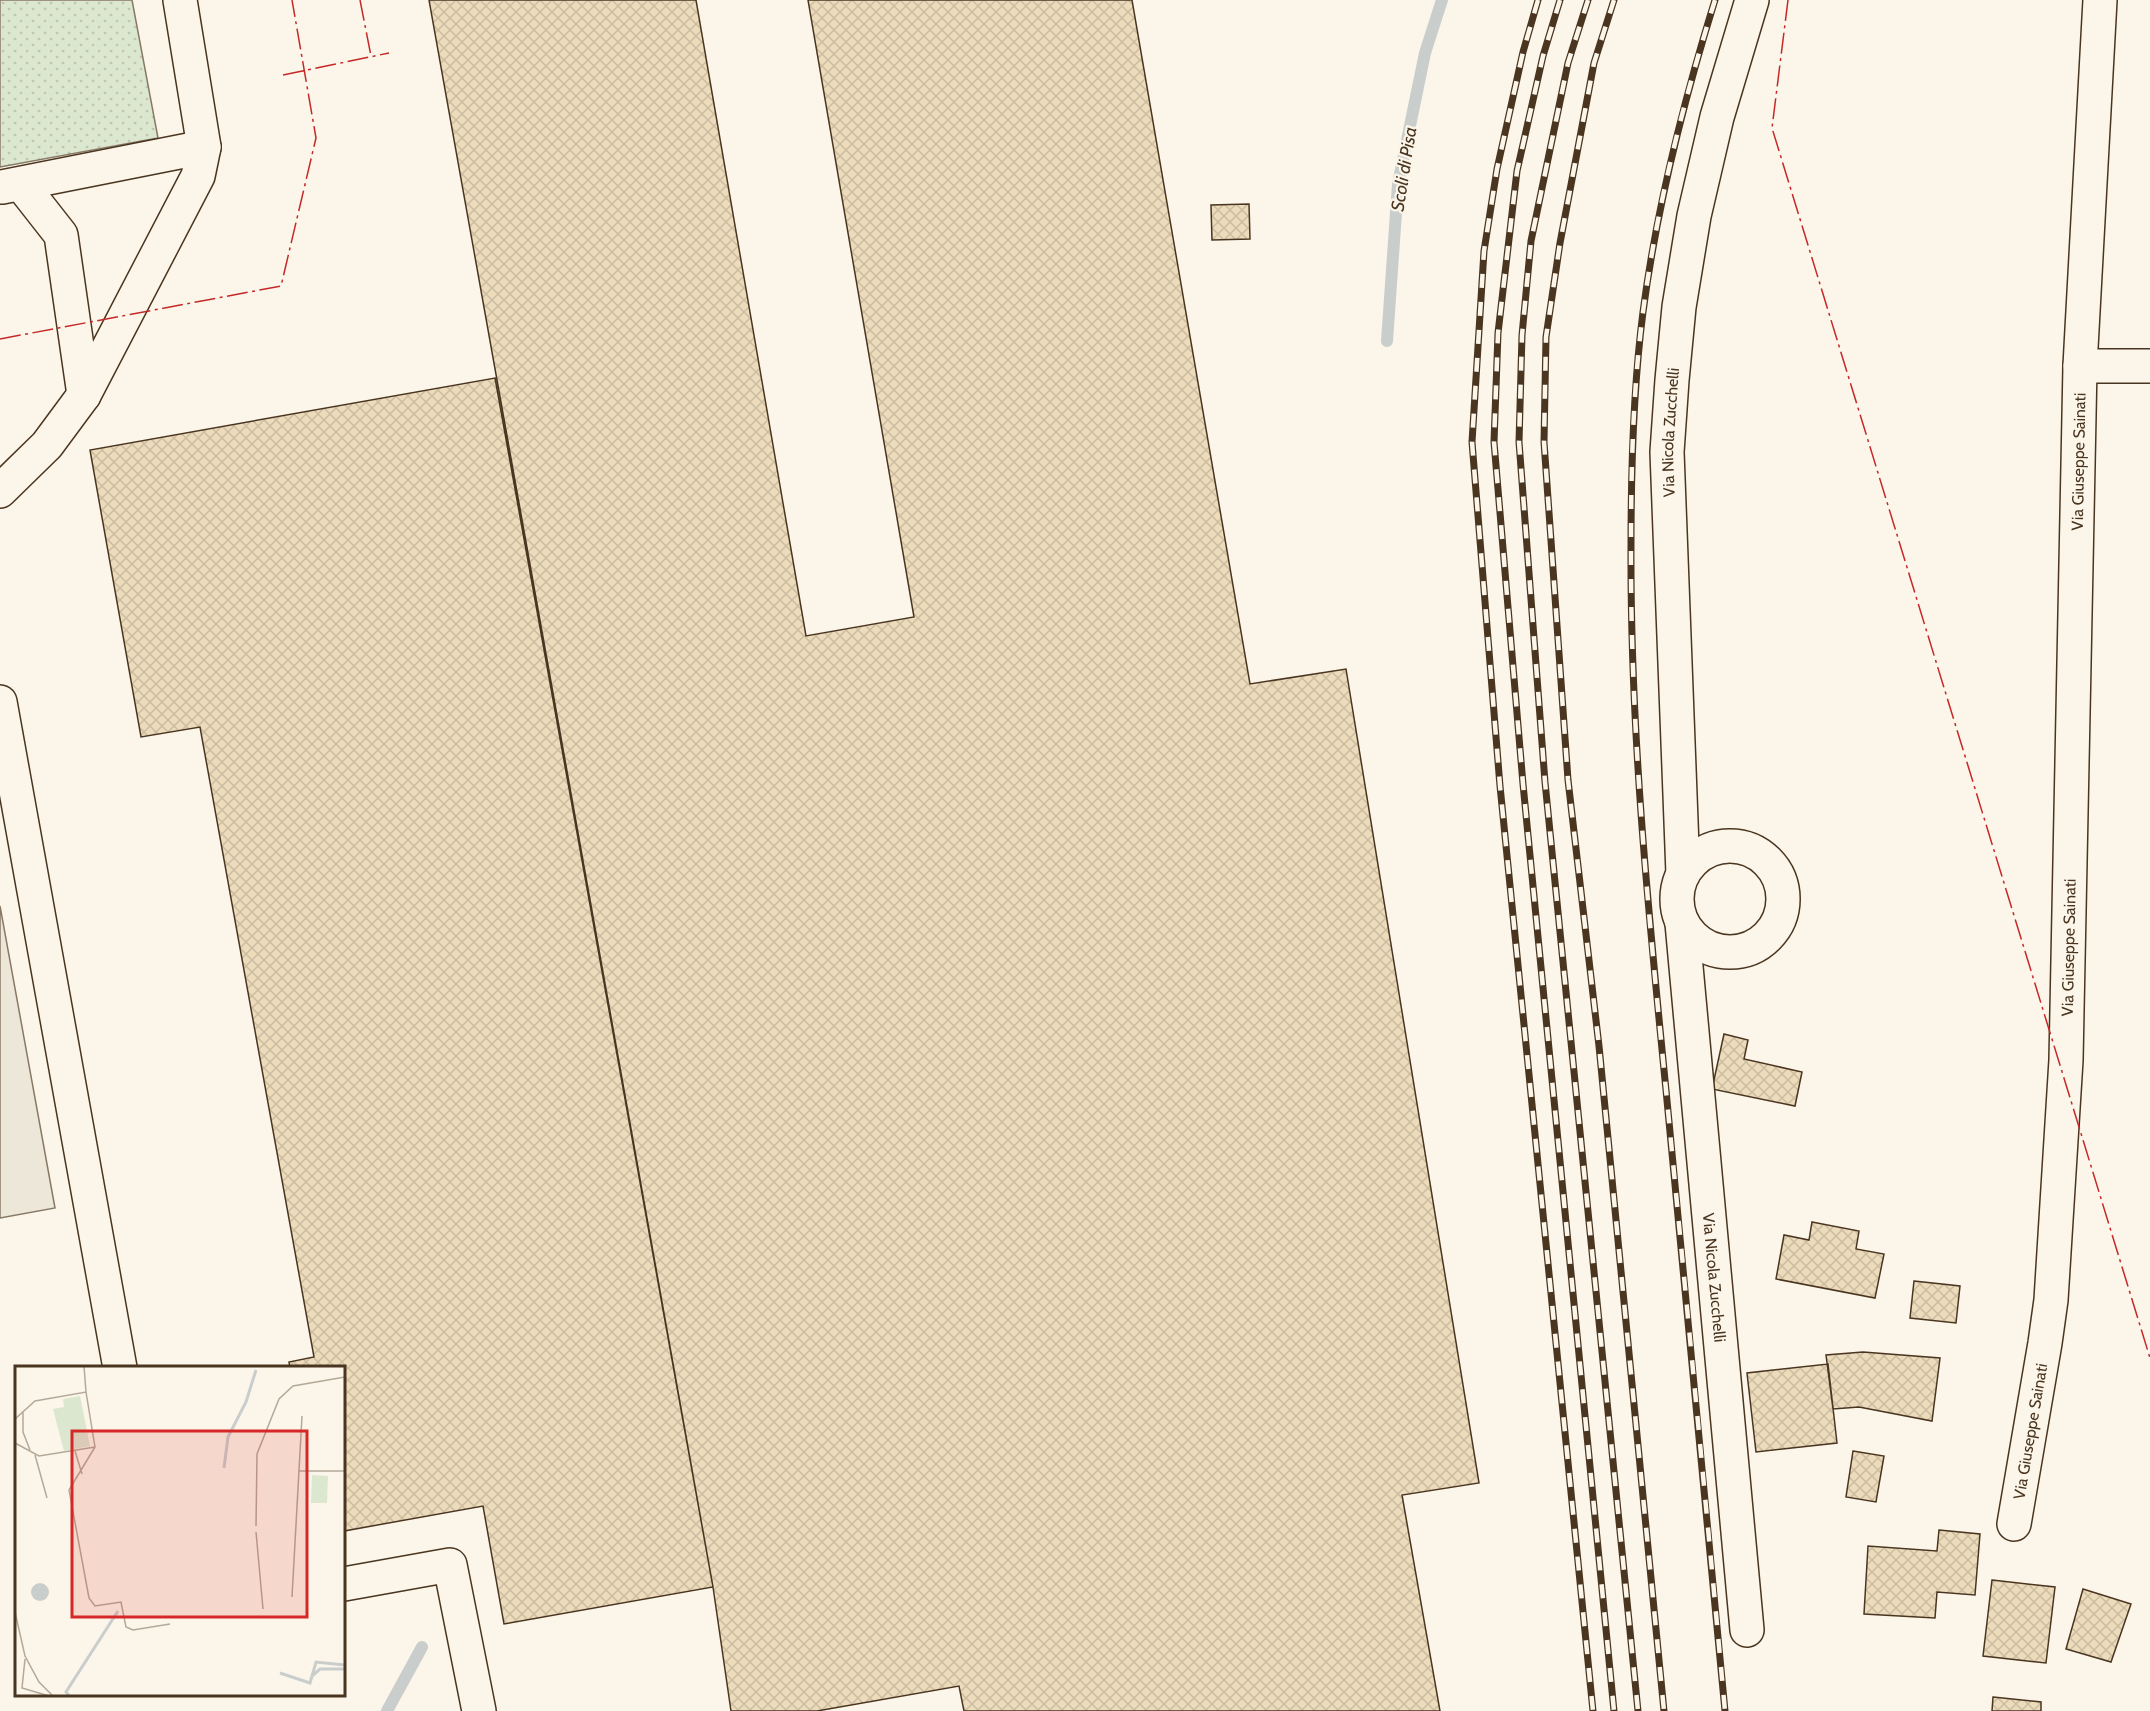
<svg xmlns="http://www.w3.org/2000/svg" width="2150" height="1711" viewBox="0 0 2150 1711" font-family="Cabin,sans-serif">
<style>
.grass{fill:url(#grass-dots);stroke:#887966;stroke-width:1.5}
.parking{fill:#ede7d9;stroke:#887966;stroke-width:1.5}
.lines{fill:none;stroke-linecap:round;stroke-linejoin:round}
.stream{stroke:#c9cecd;stroke-width:12}
.building{fill:url(#building-cross-hatch);stroke:#4a3520;stroke-width:1.5}
.minor-casing{stroke:#4a3520;stroke-width:36}
.minor{stroke:#fbf6e9;stroke-width:33}
.rail-casing{stroke:#4a3520;stroke-width:7}
.rail{stroke:#fbf6e9;stroke-width:4.5;stroke-dasharray:14;stroke-linecap:butt}
.power{stroke:#c62828;stroke-width:1.5;stroke-dasharray:21 4.5 3 4.5;stroke-linecap:butt}
.labels{text-anchor:middle;dominant-baseline:central;stroke-width:4.5;stroke-linejoin:round;paint-order:stroke}
.street-label{font-size:16px;fill:#4a3520;stroke:#fbf6e9}
.water-label{font-size:18px;font-style:italic;fill:#4a3520;stroke:#fbf6e9}
.inset-river{fill:none;stroke:#c9cecd;stroke-width:3}
.inset-road{fill:none;stroke:#b4a999;stroke-width:1.5}
.view{fill:#d62828;fill-opacity:0.15;stroke:#d62828;stroke-width:3}
.inset-edge{fill:none;stroke:#4a3520;stroke-width:3}
</style>
<defs>
<pattern id="grass-dots" width="8" height="8" patternUnits="userSpaceOnUse" patternTransform="scale(1.5)"><rect width="8" height="8" fill="#dce7d0"/><path d="M2 2h.1M6 6h.1" fill="none" stroke="#bec7b2" stroke-width="1.8" stroke-linecap="round"/></pattern>
<pattern id="building-cross-hatch" width="8" height="8" patternUnits="userSpaceOnUse" patternTransform="scale(1.5)"><rect width="8" height="8" fill="#ecdcbc"/><path d="M0 0l8 8M0 8l8-8" fill="none" stroke="#ccbda1"/></pattern>
</defs>
<rect width="100%" height="100%" fill="#fbf6e9"/>
<path class="grass" d="M 0,0 L 132,0 L 158,138 L 0,167 Z"/>
<path class="parking" d="M 0,906 L 55,1208 L 0,1218 Z"/>
<g class="lines">
<path class="stream" d="M 1387,341 L 1398,184 L 1425,53 L 1442,0
M 387,1711 L 422,1647"/>
</g>
<path class="building" d="M 429,0 L 696,0 L 806,636 L 914,617 L 808,0 L 1132,0 L 1250,684 L 1346,669 L 1479,1483 L 1402,1495 L 1440,1711 L 964,1711 L 959,1686 L 817,1711 L 731,1711 L 713,1587 Z
M 1249,204 L 1250,239 L 1212,240 L 1211,205 Z
M 495,378 L 713,1587 L 504,1624 L 483,1506 L 344,1531 L 344,1368 L 290,1368 L 289,1362 L 314,1357 L 200,727 L 141,737 L 90,450 Z
M 1724,1034 L 1748,1040 L 1744,1059 L 1802,1072 L 1795,1106 L 1712,1089 Z
M 1812,1222 L 1859,1231 L 1856,1249 L 1884,1254 L 1875,1298 L 1776,1279 L 1784,1235 L 1809,1240 Z
M 1914,1281 L 1960,1286 L 1956,1323 L 1910,1318 Z
M 1863,1352 L 1940,1358 L 1932,1421 L 1859,1407 L 1833,1409 L 1826,1355 Z
M 1828,1364 L 1837,1443 L 1756,1452 L 1747,1373 Z
M 1853,1451 L 1884,1456 L 1876,1502 L 1846,1497 Z
M 1939,1530 L 1980,1534 L 1975,1595 L 1937,1592 L 1935,1618 L 1864,1614 L 1868,1546 L 1937,1551 Z
M 1992,1580 L 2055,1587 L 2046,1663 L 1983,1656 Z
M 2083,1589 L 2131,1604 L 2111,1662 L 2066,1649 Z
M 1993,1697 L 2041,1702 L 2041,1711 L 1992,1711 Z"/>
<g class="lines">
<defs>
<g id="minor">
<path d="M 21,184 L 61,235 L 84,395"/>
<path d="M 2,187 L 204,147"/>
<path d="M 2080,366 L 2150,366"/>
<path d="M 0,491 L 47,445 L 84,395 L 198,176 L 204,147 L 180,0"/>
<path d="M 0,702 L 120,1368"/>
<circle cx="1730" cy="899" r="53"/>
<path id="s1" d="M 1683,874 L 1667,452 L 1672,380 L 1679,307 L 1694,216 L 1717,117 L 1752,0"/>
<path id="s2" d="M 1682,923 L 1747,1630"/>
<path id="s3" d="M 2014,1524 L 2045,1343 L 2051,1300 L 2066,1060 L 2080,366 L 2100,0"/>
<path d="M 344,1584 L 450,1565 L 479,1711"/>
</g>
</defs>
<use href="#minor" class="minor-casing"/>
<use href="#minor" class="minor"/>
<defs>
<path id="rail" d="M 1538,0 L 1523,52 L 1497,169 L 1484,251 L 1472,442 L 1500,786 L 1593,1711
M 1560,0 L 1543,56 L 1517,171 L 1498,333 L 1494,442 L 1523,784 L 1614,1711
M 1588,0 L 1568,63 L 1531,241 L 1522,335 L 1519,442 L 1545,782 L 1638,1711
M 1614,0 L 1594,63 L 1560,243 L 1546,337 L 1544,442 L 1568,780 L 1599,1046 L 1664,1711
M 1715,0 C 1683,103 1657,205 1643,312 C 1633,389 1631,467 1631,545 C 1630,728 1648,909 1666,1090 C 1686,1297 1706,1504 1725,1711"/>
</defs>
<use href="#rail" class="rail-casing"/>
<use href="#rail" class="rail"/>
<path class="power" d="M 360,0 L 371,56
M 1788,0 L 1772,128 L 2150,1358
M 283,75 L 389,53
M 0,339 L 281,286 L 316,138 L 292,0"/>
</g>
<g class="labels">
<g class="street-label">
<text stroke="none"><textPath href="#s1" startOffset="442">Via Nicola Zucchelli</textPath></text>
<text stroke="none"><textPath href="#s3" startOffset="1066">Via Giuseppe Sainati</textPath></text>
<text stroke="none"><textPath href="#s3" startOffset="580">Via Giuseppe Sainati</textPath></text>
<text stroke="none"><textPath href="#s2" startOffset="356">Via Nicola Zucchelli</textPath></text>
<text stroke="none"><textPath href="#s3" startOffset="94">Via Giuseppe Sainati</textPath></text>
</g>
<g class="water-label">
<text transform="translate(1404 169) rotate(-81)">Scoli di Pisa</text>
</g>
</g>
<g transform="translate(15 1366)">
<rect width="330" height="330" fill="#fbf6e9"/>
<path d="M 65,30 L 75,80 L 49,85 L 38,43 L 49,41 L 48,33 Z" fill="#dce7d0"/>
<path d="M 297,109 L 313,110 L 312,137 L 296,137 Z" fill="#dce7d0"/>
<path d="M16 226a9 9 0 1 1 18 0a9 9 0 1 1-18 0Z" fill="#c9cecd"/>
<path class="inset-river" d="M 209,102 L 213,71 L 231,36 L 241,4M 265,307 L 295,317 L 301,296 L 330,299M 297,310 L 305,303 L 330,303M 54,330 L 51,326 L 103,245"/>
<path class="inset-road" d="M 69,0 L 71,26M 8,45 L 8,66 L 15,84M 0,53 L 20,35 L 71,26 L 80,81 L 54,124 L 74,232 L 80,240 L 106,236 L 111,261 L 118,264 L 155,258M 0,77 L 24,90 L 80,81M 60,85 L 67,108M 20,89 L 32,132M 284,105 L 330,105M 241,160 L 242,88 L 264,33 L 278,20 L 330,11M 241,166 L 248,243M 277,231 L 287,50M 0,246 L 10,290 L 24,316 L 38,330M 10,293 L 7,322 L 34,330"/>
<path class="view" d="M 57,65 L 292,65 L 292,251 L 57,251 Z"/>
<rect width="330" height="330" class="inset-edge"/>
</g>
</svg>
